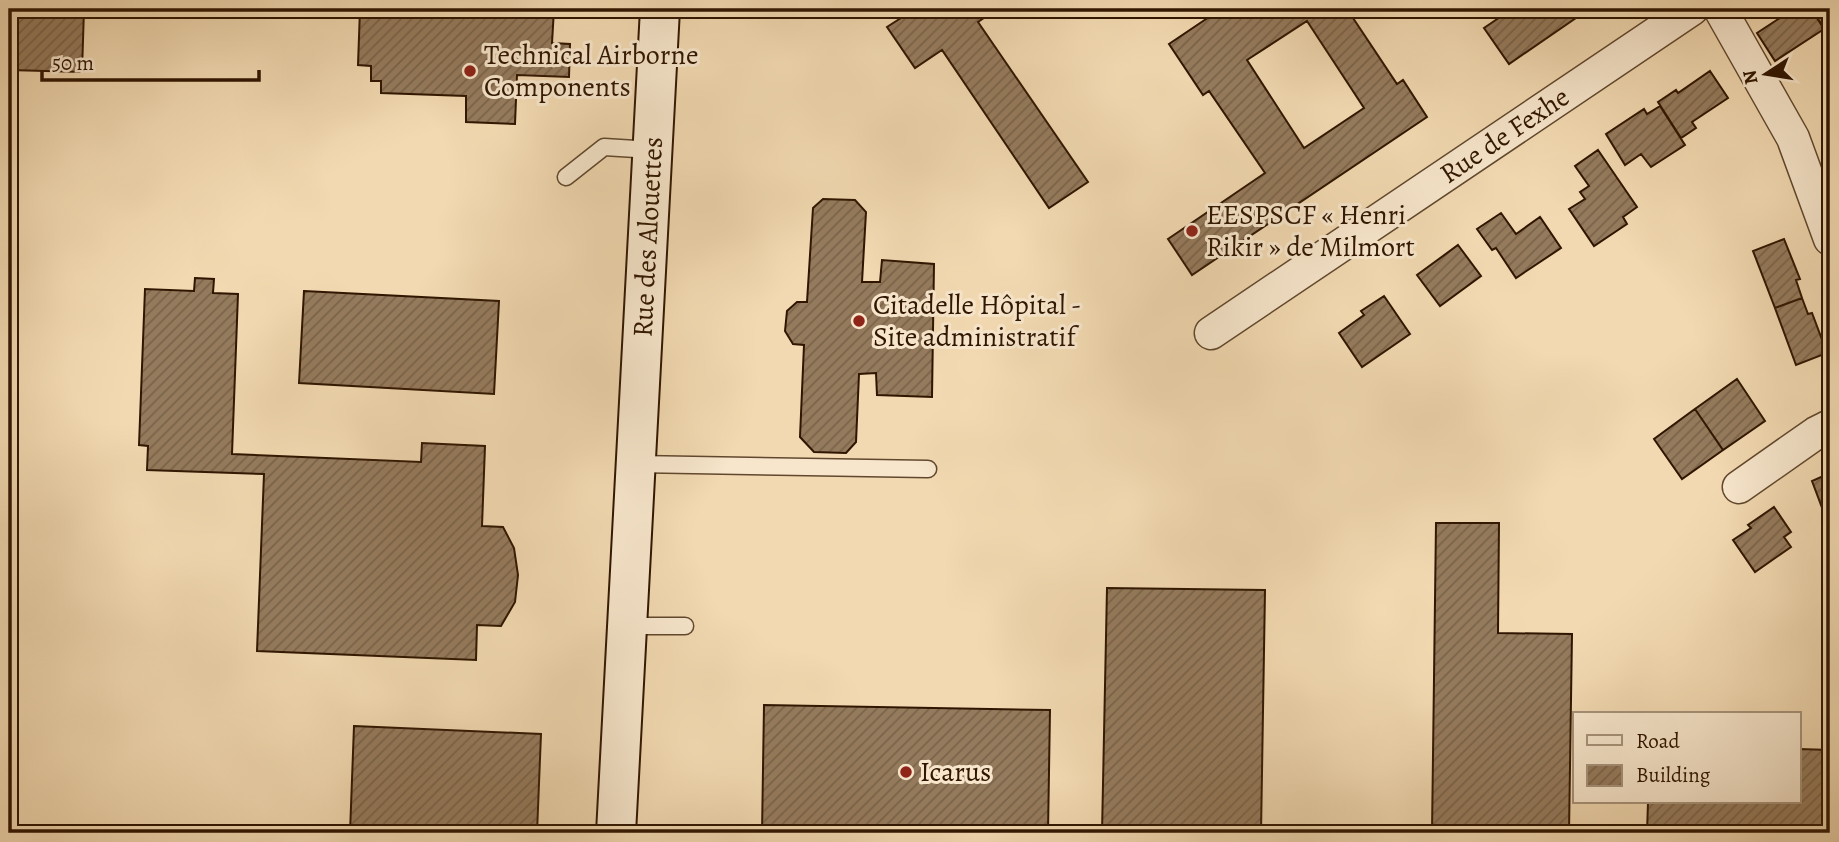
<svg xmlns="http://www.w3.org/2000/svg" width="1839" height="842" viewBox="0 0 1839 842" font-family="Alegreya,serif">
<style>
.building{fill:url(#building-hatch);stroke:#301601;stroke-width:2;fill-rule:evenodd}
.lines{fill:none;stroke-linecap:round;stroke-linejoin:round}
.lane-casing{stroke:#60472d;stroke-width:19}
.street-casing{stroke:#60472d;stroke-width:35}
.secondary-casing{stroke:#301601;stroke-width:42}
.lane{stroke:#f7e6cc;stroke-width:16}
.street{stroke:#f7e6cc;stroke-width:32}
.secondary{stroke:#f7e6cc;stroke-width:38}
.poi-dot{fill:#8f2418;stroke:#f7e6cc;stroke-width:2.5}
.labels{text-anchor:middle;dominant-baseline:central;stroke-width:6;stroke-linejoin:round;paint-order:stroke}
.poi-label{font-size:28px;fill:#301601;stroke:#f7e6cc;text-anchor:start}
.street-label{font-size:28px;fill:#301601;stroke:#f7e6cc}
</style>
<defs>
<pattern id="building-hatch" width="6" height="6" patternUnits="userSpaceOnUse" patternTransform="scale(1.75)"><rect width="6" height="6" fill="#957b5d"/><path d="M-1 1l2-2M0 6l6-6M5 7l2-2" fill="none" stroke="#7a644a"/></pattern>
</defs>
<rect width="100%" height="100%" fill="#f2d9b1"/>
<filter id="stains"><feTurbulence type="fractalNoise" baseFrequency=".00286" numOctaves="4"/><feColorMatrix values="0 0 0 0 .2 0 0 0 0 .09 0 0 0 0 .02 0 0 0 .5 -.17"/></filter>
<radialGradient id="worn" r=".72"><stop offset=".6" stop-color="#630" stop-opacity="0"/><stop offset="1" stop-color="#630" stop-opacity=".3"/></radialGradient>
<path class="building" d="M 9,9 L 84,9 L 82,72 L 9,70 Z
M 360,9 L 554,9 L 552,43 L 570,44 L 569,77 L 517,75 L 515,124 L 466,122 L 466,96 L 381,93 L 381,81 L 371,81 L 371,66 L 358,65 Z
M 915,9 L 997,9 L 978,22 L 1088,182 L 1049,208 L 942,50 L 915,68 L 887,27 Z
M 1221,9 L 1347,9 L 1397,84 L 1403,80 L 1427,117 L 1192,275 L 1168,239 L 1265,173 L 1209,91 L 1203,95 L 1169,44 ZM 1307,21 L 1364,108 L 1304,148 L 1247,60 Z
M 1512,9 L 1589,9 L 1509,64 L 1484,28 Z
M 1800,9 L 1811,9 L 1824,29 L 1775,61 L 1757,33 L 1792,10 L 1794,13 Z
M 1811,9 L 1830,9 L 1830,29 L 1827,32 Z
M 1710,71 L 1728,98 L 1692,122 L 1696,128 L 1681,138 L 1658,102 L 1676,90 L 1678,93 Z
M 1660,106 L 1685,145 L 1651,167 L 1641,154 L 1625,165 L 1606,134 L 1644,109 L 1647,114 Z
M 1598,150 L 1637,207 L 1623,217 L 1627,224 L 1594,246 L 1569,209 L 1585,199 L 1580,192 L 1589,186 L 1575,166 Z
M 823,199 L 855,200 L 866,212 L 862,282 L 880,282 L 882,260 L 934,264 L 932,397 L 877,395 L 876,373 L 859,374 L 856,442 L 846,453 L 814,452 L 800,437 L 804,345 L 793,344 L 785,331 L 787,311 L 797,302 L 807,302 L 813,208 Z
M 1501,213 L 1516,234 L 1540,217 L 1561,248 L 1516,278 L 1496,248 L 1492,250 L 1477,229 Z
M 1784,239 L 1800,279 L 1796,280 L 1802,298 L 1775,308 L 1753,251 Z
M 1458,245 L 1481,276 L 1440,306 L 1417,275 Z
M 195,278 L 214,279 L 213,293 L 238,294 L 232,454 L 421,462 L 422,443 L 485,446 L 482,526 L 503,527 L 514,548 L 518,575 L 515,602 L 501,626 L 477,625 L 476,660 L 257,651 L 264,474 L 147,470 L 148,446 L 139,445 L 145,289 L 194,291 Z
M 304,291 L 499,301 L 494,394 L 299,383 Z
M 1384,296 L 1410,334 L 1362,367 L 1339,333 L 1364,315 L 1361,311 Z
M 1802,298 L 1808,314 L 1812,313 L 1827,353 L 1796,365 L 1775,308 Z
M 1737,379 L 1765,421 L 1723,450 L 1695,409 Z
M 1695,409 L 1723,450 L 1682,479 L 1654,439 Z
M 1830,473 L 1830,529 L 1812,481 Z
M 1774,507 L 1791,532 L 1784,537 L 1791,547 L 1755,572 L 1733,540 L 1751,528 L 1748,525 Z
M 1436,523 L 1499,523 L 1498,633 L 1572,634 L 1569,833 L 1432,833 Z
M 1107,588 L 1265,590 L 1261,833 L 1102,833 Z
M 764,705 L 1050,710 L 1048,833 L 762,833 Z
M 354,726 L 541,734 L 537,833 L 350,833 Z
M 1799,749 L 1830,750 L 1830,833 L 1647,833 L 1648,802 L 1799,802 Z"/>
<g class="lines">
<defs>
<path id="lane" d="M 566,177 L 604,147 L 652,150
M 636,464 L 928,469
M 627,626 L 685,626"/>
<g id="street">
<path d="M 1720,9 L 1793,138 L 1830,239"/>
<path id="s1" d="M 1211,333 L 1692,9"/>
<path d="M 1739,487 L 1816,433 L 1830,426"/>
</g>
<g id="secondary">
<path id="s2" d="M 616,833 L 660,9"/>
</g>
</defs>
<use href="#lane" class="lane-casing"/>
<use href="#street" class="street-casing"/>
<use href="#secondary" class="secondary-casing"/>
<use href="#lane" class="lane"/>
<use href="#street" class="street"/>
<use href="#secondary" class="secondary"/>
</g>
<g class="poi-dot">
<circle cx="470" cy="71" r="7"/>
<circle cx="1192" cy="231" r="7"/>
<circle cx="859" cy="321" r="7"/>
<circle cx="906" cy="772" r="7"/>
</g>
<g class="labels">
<g class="poi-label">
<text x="484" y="55">Technical Airborne<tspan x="484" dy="32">Components</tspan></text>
<text x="1206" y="215">EESPSCF « Henri<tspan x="1206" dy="32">Rikir » de Milmort</tspan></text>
<text x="873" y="305">Citadelle Hôpital -<tspan x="873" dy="32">Site administratif</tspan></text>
<text x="920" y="772">Icarus</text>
</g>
<g class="street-label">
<text stroke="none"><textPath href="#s1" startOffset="354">Rue de Fexhe</textPath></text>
<text stroke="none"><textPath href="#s2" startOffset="597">Rue des Alouettes</textPath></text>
</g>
</g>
<rect width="1839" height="842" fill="none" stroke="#f2d9b1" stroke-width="35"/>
<rect x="10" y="10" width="1818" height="821" fill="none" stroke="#301601" stroke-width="3.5"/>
<rect x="18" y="18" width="1804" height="807" fill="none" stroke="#301601" stroke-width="2"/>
<rect x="1573" y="712" width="228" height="91" fill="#f7e6cc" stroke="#a7937b" stroke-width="2"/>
<rect x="1587" y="735" width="35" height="10" fill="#f7e6cc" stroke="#a7937b" stroke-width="2"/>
<text x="1636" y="748" font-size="21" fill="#301601">Road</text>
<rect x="1587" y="765" width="35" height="21" fill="url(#building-hatch)" stroke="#a7937b" stroke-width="2"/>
<text x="1636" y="782" font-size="21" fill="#301601">Building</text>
<g transform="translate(1766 74) rotate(258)" stroke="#f7e6cc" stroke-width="5" paint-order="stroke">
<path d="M0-5L12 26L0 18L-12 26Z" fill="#301601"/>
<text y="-10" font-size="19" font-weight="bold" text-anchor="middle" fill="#301601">N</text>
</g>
<path d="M42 70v10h217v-10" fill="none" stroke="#301601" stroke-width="3.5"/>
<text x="52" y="70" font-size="21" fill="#301601" stroke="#f7e6cc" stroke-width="5" paint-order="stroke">50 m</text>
<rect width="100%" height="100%" filter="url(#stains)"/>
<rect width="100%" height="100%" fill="url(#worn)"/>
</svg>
